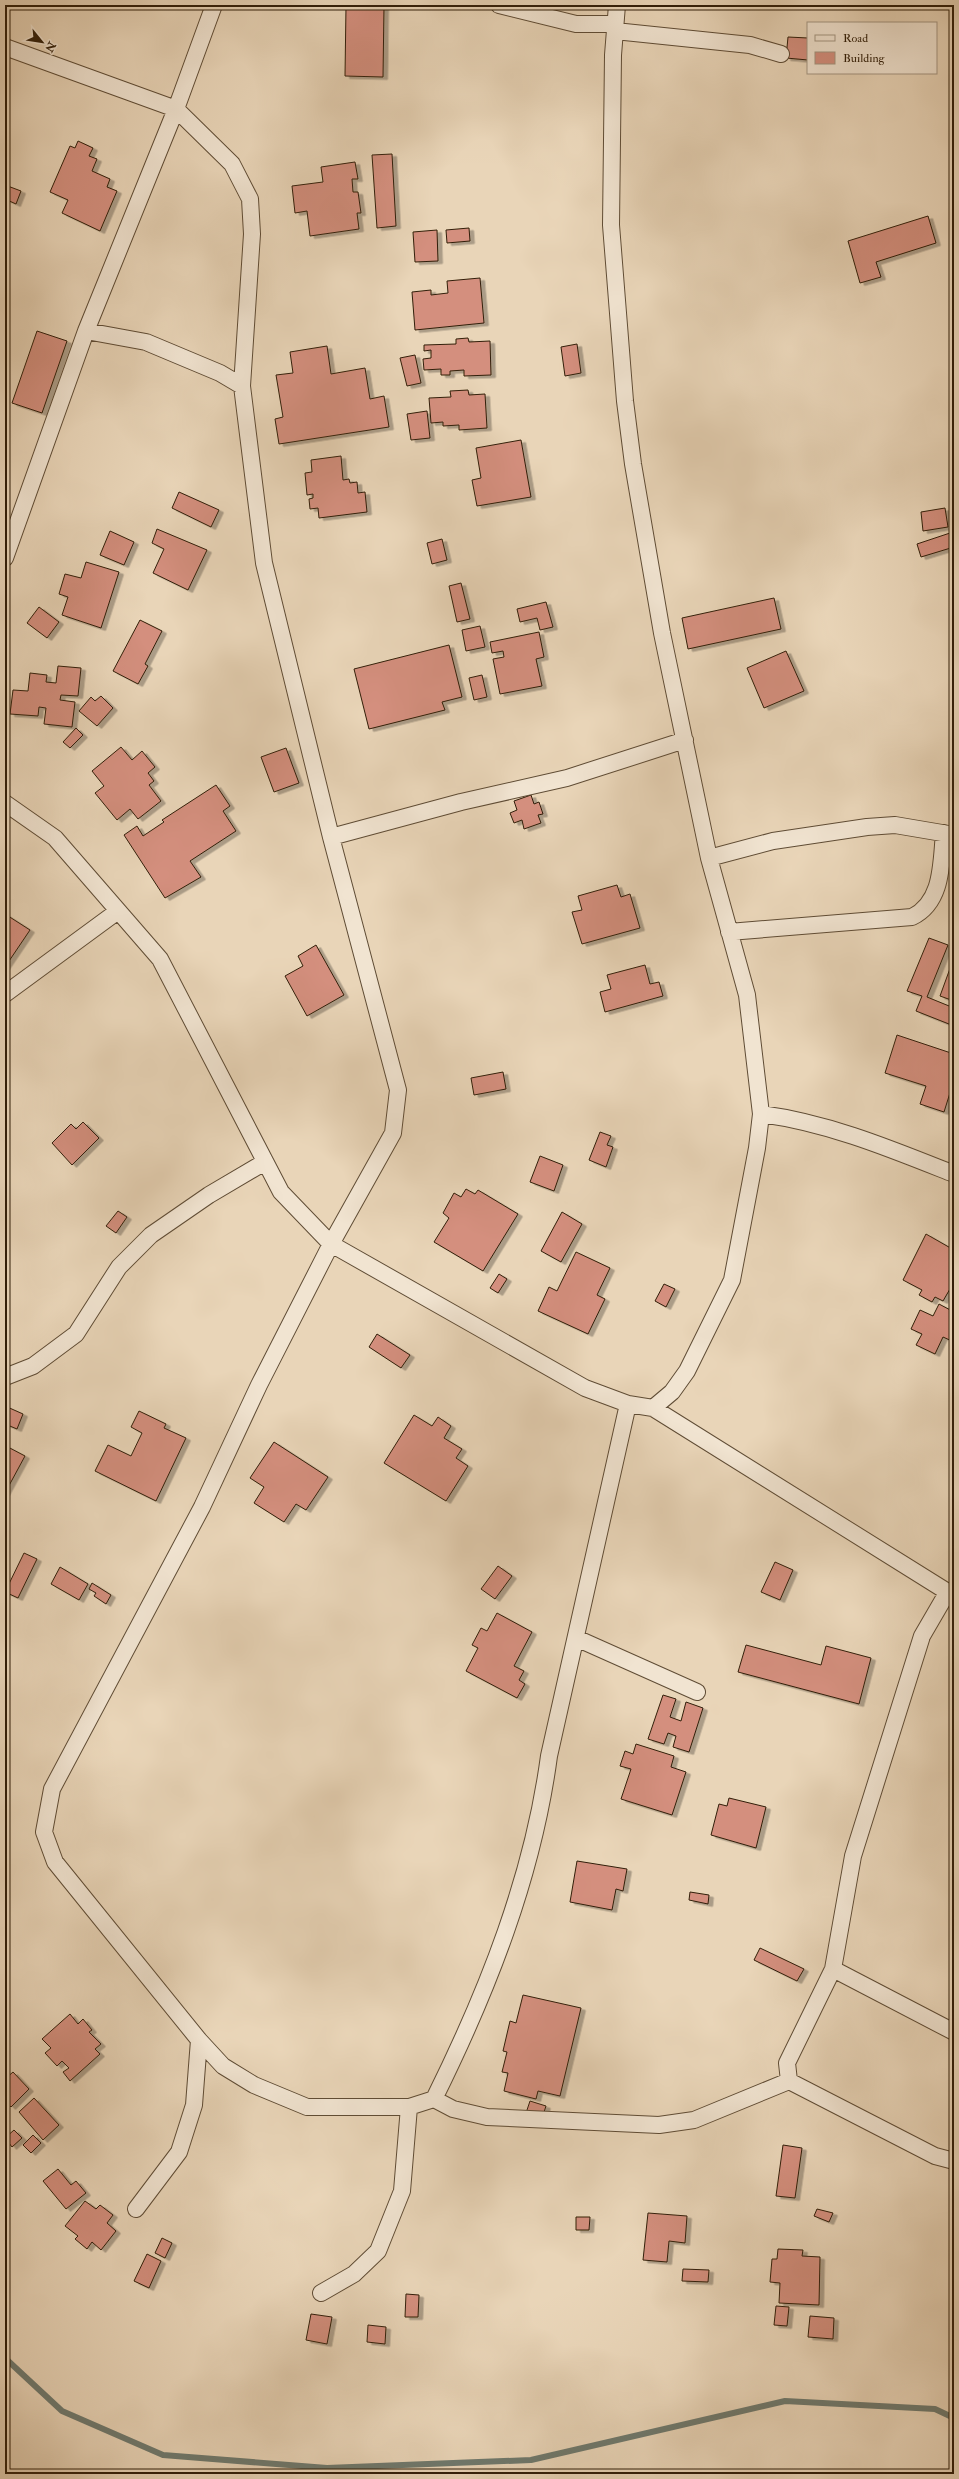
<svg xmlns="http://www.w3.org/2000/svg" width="959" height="2479" viewBox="0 0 959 2479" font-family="'IM FELL Double Pica',serif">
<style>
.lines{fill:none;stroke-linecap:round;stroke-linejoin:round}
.stream{stroke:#6f7a6f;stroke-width:6}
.building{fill:#d48f7e;stroke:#311e09;filter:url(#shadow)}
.minor-casing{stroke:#5f4c35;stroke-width:18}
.minor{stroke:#f1e4d1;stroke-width:16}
</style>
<defs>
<filter id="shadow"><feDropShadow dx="4.5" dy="2.5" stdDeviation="0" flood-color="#0004"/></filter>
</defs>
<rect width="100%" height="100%" fill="#e9d5b8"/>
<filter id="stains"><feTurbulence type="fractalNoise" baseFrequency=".005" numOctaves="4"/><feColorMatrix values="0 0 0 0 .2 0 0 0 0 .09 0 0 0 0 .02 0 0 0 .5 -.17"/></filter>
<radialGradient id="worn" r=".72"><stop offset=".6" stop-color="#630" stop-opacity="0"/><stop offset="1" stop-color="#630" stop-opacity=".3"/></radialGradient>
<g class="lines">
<path class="stream" d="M 5,2358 L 62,2411 L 163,2455 L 327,2468 L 531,2460 L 785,2401 L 935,2409 L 954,2418"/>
</g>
<path class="building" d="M 346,6 L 384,6 L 383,77 L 345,76 Z
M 788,37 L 808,38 L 808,60 L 786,58 Z
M 78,141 L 93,148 L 89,156 L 97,159 L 92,171 L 110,179 L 107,187 L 117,191 L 100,231 L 62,213 L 68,200 L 50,192 L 70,146 L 75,148 Z
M 392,154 L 396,226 L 377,228 L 372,155 Z
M 355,162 L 358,179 L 352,179 L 353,192 L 358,192 L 361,213 L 357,213 L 359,229 L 310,236 L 307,211 L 295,213 L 292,186 L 323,182 L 321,167 Z
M 5,185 L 21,191 L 16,204 L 5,199 Z
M 928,216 L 936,243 L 876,262 L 881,277 L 860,283 L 848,241 Z
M 469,228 L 470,241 L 447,243 L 446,230 Z
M 437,230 L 438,261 L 415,262 L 413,232 Z
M 480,278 L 484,323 L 415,330 L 412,292 L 431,290 L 431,295 L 448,293 L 447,281 Z
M 37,331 L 67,341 L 42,413 L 12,403 Z
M 468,338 L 469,342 L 490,341 L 491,375 L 464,376 L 464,370 L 450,371 L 450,375 L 441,375 L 441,369 L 424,370 L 423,359 L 431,358 L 431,350 L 424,351 L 424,345 L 456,344 L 456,339 Z
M 577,344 L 581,373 L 565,376 L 561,347 Z
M 327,346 L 331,374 L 365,368 L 370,399 L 384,396 L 389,427 L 279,444 L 275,419 L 283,417 L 276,375 L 293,373 L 290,352 Z
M 415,355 L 421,383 L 407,386 L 400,358 Z
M 468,390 L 469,395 L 485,394 L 487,428 L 459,430 L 459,425 L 443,426 L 443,422 L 431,423 L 429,398 L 451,397 L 450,391 Z
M 427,411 L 430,438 L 411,440 L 407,414 Z
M 521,440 L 531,497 L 477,506 L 472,480 L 481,478 L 476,448 Z
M 341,456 L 343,480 L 349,479 L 350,483 L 357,482 L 358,493 L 365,492 L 367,512 L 319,518 L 318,508 L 310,509 L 309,499 L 313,498 L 313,494 L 307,495 L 305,473 L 312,472 L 311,460 Z
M 179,492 L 219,510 L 211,527 L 172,508 Z
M 945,508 L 948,527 L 923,531 L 921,512 Z
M 157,529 L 207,550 L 188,590 L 153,573 L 164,549 L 152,543 Z
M 110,531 L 134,542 L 124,565 L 100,555 Z
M 950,533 L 954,547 L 921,557 L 917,544 Z
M 442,539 L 447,560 L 432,564 L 427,543 Z
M 86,562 L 119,572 L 101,628 L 62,615 L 68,597 L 59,594 L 65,574 L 81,578 Z
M 461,583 L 470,619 L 457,622 L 449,586 Z
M 774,598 L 781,629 L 688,649 L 682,618 Z
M 546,602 L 553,627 L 540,630 L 537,618 L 520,622 L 517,609 Z
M 39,607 L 59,622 L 47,638 L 27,623 Z
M 140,620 L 162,631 L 145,664 L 148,666 L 138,684 L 113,671 Z
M 480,626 L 485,647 L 466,651 L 462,630 Z
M 539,632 L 544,657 L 536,659 L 542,686 L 500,694 L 493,659 L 504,657 L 503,651 L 492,653 L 490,642 Z
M 449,645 L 462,697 L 442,702 L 445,710 L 369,729 L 354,669 Z
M 786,651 L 804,691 L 764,708 L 747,668 Z
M 58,666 L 81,668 L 78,696 L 61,695 L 60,700 L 75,702 L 72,727 L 44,724 L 46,708 L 39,707 L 38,716 L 10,714 L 13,690 L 28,691 L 30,673 L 47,675 L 46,682 L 56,683 Z
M 482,675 L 487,697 L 474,700 L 469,678 Z
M 101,696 L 113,708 L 97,726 L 79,711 L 91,697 L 95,701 Z
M 76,728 L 83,735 L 70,748 L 63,742 Z
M 121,747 L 132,760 L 142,751 L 155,767 L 148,773 L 154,781 L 149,785 L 161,801 L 138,819 L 130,809 L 117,820 L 95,793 L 104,786 L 92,771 Z
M 286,748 L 299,783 L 274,792 L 261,757 Z
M 216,785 L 230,806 L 223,811 L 236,831 L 190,861 L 201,877 L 165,898 L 124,835 L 137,826 L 143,836 L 164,822 L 162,820 Z
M 531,795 L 534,804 L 539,802 L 543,814 L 538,815 L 541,823 L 524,829 L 522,820 L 514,823 L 510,813 L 517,810 L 514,801 Z
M 617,885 L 621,897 L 630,894 L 640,928 L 582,944 L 572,912 L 582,910 L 578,896 Z
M 5,914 L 30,930 L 5,967 Z
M 929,938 L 948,945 L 927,997 L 954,1008 L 954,1026 L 916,1011 L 922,996 L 907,991 Z
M 316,945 L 344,995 L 307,1016 L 285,976 L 303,966 L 298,956 Z
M 952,963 L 954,964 L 954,1001 L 940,996 Z
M 645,965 L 650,984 L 659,982 L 663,996 L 605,1012 L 600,992 L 611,989 L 607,975 Z
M 897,1035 L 954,1054 L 954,1080 L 944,1112 L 920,1104 L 926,1086 L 885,1073 Z
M 503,1072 L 506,1089 L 474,1095 L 471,1078 Z
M 83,1122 L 99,1138 L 72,1165 L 52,1143 L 71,1124 L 76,1129 Z
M 600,1132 L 611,1136 L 607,1145 L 613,1147 L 606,1167 L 589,1160 Z
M 540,1156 L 563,1165 L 554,1191 L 530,1182 Z
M 466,1189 L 475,1194 L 478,1190 L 518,1214 L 483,1271 L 434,1242 L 449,1218 L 443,1213 L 454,1193 L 461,1197 Z
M 118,1211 L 127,1217 L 116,1233 L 106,1226 Z
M 562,1212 L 582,1224 L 561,1262 L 541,1251 Z
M 926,1234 L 954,1250 L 954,1282 L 943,1301 L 935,1297 L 932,1302 L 919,1295 L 922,1290 L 903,1280 Z
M 576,1252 L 610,1268 L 597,1295 L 605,1299 L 588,1334 L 538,1311 L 549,1287 L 557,1291 Z
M 499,1274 L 507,1279 L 498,1293 L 490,1288 Z
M 664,1284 L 675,1289 L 666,1307 L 655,1301 Z
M 939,1304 L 954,1312 L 951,1322 L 954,1324 L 954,1342 L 943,1337 L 935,1354 L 916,1345 L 922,1334 L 911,1329 L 920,1310 L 933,1316 Z
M 377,1334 L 410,1355 L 401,1368 L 369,1347 Z
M 5,1406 L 23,1414 L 17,1429 L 5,1424 Z
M 139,1411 L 166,1424 L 164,1428 L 186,1438 L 156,1501 L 95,1471 L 108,1445 L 131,1456 L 142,1433 L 131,1427 Z
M 414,1415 L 432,1426 L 438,1417 L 451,1426 L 444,1438 L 462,1449 L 456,1458 L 468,1466 L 446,1501 L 384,1463 Z
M 274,1442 L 328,1477 L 306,1510 L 296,1504 L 284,1522 L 254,1503 L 264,1487 L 250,1478 Z
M 6,1446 L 25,1456 L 5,1493 L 5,1448 Z
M 24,1553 L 37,1559 L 18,1598 L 5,1592 Z
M 775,1562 L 793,1570 L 780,1600 L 761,1592 Z
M 498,1566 L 512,1576 L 495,1599 L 481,1589 Z
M 60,1567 L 88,1584 L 79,1600 L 51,1584 Z
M 92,1583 L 111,1595 L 106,1604 L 94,1596 L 96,1593 L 89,1589 Z
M 497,1613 L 532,1632 L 514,1666 L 524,1671 L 519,1680 L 525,1684 L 517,1698 L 466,1671 L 478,1648 L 472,1645 L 481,1628 L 487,1631 Z
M 746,1645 L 821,1665 L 826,1646 L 871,1658 L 859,1704 L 738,1672 Z
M 663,1695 L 676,1699 L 670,1717 L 681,1721 L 686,1702 L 703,1708 L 689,1752 L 673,1747 L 676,1736 L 668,1733 L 664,1744 L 648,1739 Z
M 636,1744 L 674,1756 L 671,1767 L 686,1772 L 672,1815 L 621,1799 L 631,1769 L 620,1766 L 625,1751 L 633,1754 Z
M 729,1798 L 766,1807 L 756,1848 L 711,1835 L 719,1804 L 727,1806 Z
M 577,1861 L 627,1869 L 623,1891 L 616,1889 L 612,1910 L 570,1902 Z
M 690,1892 L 709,1895 L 708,1904 L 689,1900 Z
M 760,1948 L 804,1969 L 797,1981 L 754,1960 Z
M 523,1995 L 581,2008 L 560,2096 L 538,2091 L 536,2099 L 504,2091 L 508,2073 L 502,2072 L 507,2052 L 503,2051 L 510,2021 L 516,2023 Z
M 70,2014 L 78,2024 L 83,2019 L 92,2030 L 89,2032 L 101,2044 L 95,2049 L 100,2054 L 70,2081 L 63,2072 L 69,2068 L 62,2061 L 57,2066 L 45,2053 L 51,2048 L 42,2039 Z
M 13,2072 L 29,2089 L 11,2107 L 5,2101 L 5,2079 Z
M 34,2098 L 59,2125 L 43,2140 L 19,2112 Z
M 530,2101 L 546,2106 L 542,2118 L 526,2113 Z
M 14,2130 L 22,2138 L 12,2147 L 5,2138 Z
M 33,2135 L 41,2143 L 31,2153 L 23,2145 Z
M 783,2145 L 802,2148 L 795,2198 L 776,2196 Z
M 58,2169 L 71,2185 L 76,2181 L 86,2193 L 66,2209 L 43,2181 Z
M 85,2201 L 96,2209 L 100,2205 L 113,2215 L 107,2223 L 116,2231 L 101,2250 L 92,2242 L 87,2249 L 75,2239 L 78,2236 L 65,2226 Z
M 817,2209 L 833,2213 L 829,2222 L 814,2216 Z
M 648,2213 L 687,2216 L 685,2243 L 669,2241 L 667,2262 L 643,2260 Z
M 576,2217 L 590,2217 L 589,2230 L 576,2230 Z
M 162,2238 L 172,2243 L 165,2258 L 155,2253 Z
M 778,2249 L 803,2250 L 802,2256 L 820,2257 L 819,2305 L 779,2303 L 780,2283 L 770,2282 L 772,2259 L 777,2259 Z
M 147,2254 L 161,2261 L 149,2288 L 134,2281 Z
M 683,2269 L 709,2270 L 708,2282 L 682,2281 Z
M 406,2294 L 419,2295 L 418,2317 L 405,2317 Z
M 776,2306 L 789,2307 L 787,2326 L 774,2325 Z
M 311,2314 L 332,2317 L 327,2344 L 306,2340 Z
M 810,2316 L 834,2318 L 833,2339 L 808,2337 Z
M 368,2325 L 386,2327 L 385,2344 L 367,2342 Z"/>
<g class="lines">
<defs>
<path id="minor" d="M 499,5 L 576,24 L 615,24
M 615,31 L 750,45 L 781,54
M 5,47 L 176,109 L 232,164 L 250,199 L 252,234 L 242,386 L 264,563 L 331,837 L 398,1090 L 393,1133 L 331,1244 L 259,1385 L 202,1507 L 52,1789 L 44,1832 L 55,1862 L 199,2040 L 223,2066 L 254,2085 L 307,2107 L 409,2107 L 434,2099 C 488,1990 533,1876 549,1756 L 628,1404
M 86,331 L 146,342 L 220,373 L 242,386
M 5,558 L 86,331 L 176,109 L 214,5
M 5,803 L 55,838 L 160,959 L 281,1192 L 331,1244 L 585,1388 L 628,1404 L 653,1408 L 672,1392 L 687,1371 L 732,1280 L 757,1148 L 761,1114 L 747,995 L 709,858 L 662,633 L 633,464 L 625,401 L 611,225 L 613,55 L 617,5
M 331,837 L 461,802 L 567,778 L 685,740
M 709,858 L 773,841 L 867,827 L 895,825 L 954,835
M 729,932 L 912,917 C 943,902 941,863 944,833
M 5,994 L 118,911
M 761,1114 C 829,1123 891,1149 954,1174
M 5,1377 L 33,1366 L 76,1334 L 119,1267 L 151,1235 L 209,1195 L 265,1162
M 653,1408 L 954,1596
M 947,1593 L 922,1636 L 853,1856 L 833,1969 L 787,2063 L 789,2081 L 935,2156 L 954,2161
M 576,1638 L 697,1692
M 833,1969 L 954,2032
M 434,2099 L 453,2109 L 487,2117 L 659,2125 L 694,2120 L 789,2081
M 136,2209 L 179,2152 L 194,2105 L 199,2040
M 321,2293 L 354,2274 L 378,2251 L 402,2191 L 409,2107"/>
</defs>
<use href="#minor" class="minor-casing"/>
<use href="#minor" class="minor"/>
</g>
<rect width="959" height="2479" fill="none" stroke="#e9d5b8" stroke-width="20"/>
<rect x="6" y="6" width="947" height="2467" fill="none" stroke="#311e09" stroke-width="2"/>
<rect x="10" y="10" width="939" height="2459" fill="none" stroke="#311e09"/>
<rect x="807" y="22" width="130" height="52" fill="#f1e4d1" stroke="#a49581"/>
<rect x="815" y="35" width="20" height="6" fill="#f1e4d1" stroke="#a49581"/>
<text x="843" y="42" font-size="12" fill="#311e09">Road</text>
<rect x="815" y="52" width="20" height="12" fill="#d48f7e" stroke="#a49581"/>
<text x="843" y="62" font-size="12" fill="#311e09">Building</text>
<g transform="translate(42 42) rotate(120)" stroke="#f1e4d1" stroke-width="3" paint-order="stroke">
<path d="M0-3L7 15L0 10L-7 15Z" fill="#311e09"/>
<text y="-6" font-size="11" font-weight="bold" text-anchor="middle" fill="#311e09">N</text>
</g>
<rect width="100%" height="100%" filter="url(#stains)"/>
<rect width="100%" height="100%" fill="url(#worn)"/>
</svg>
